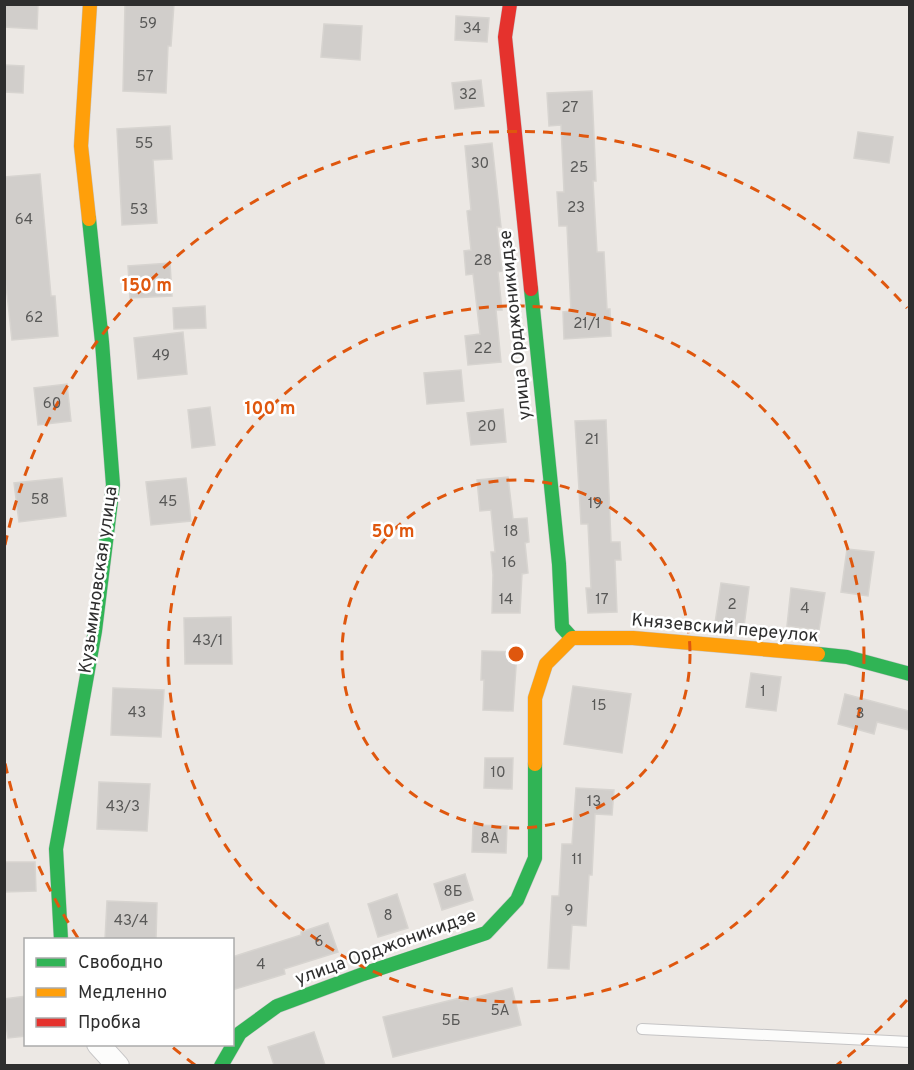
<svg xmlns="http://www.w3.org/2000/svg" width="914" height="1070" viewBox="0 0 914 1070" font-family="Overpass,sans-serif">
<style>
.building{fill:#d1cecb;stroke:#d7d4d0;stroke-width:1.5}
.lines{fill:none;stroke-linecap:round;stroke-linejoin:round}
.lane-casing{stroke:#c5c4c5;stroke-width:12}
.street-casing{stroke:#c5c4c5;stroke-width:24}
.fast-casing{stroke:#c5c4c5;stroke-width:15}
.slow-casing{stroke:#c5c4c5;stroke-width:15}
.jam-casing{stroke:#c5c4c5;stroke-width:15}
.lane{stroke:#fcfcfb;stroke-width:10}
.street{stroke:#fcfcfb;stroke-width:22}
.fast{stroke:#30b455;stroke-width:14}
.slow{stroke:#ff9f0a;stroke-width:14}
.jam{stroke:#e5322d;stroke-width:14}
.ring{fill:none;stroke:#df570e;stroke-width:3;stroke-dasharray:10 8}
.labels{text-anchor:middle;dominant-baseline:central;stroke-width:5;stroke-linejoin:round;paint-order:stroke}
.number-label{font-size:15px;fill:#585857}
.street-label{font-size:18px;fill:#2e2e2e;stroke:#fff}
.centre{fill:#df570e;stroke:#fff;stroke-width:3}
.ring-label{font-size:18px;text-anchor:middle;font-weight:bold;fill:#df570e;stroke:#fff;stroke-width:5;stroke-linejoin:round;paint-order:stroke}
</style>
<rect width="100%" height="100%" fill="#ece8e4"/>
<path class="building" d="M 4,4 L 38,4 L 37,29 L 4,27 Z
M 125,4 L 174,4 L 171,46 L 168,46 L 166,93 L 123,91 Z
M 456,16 L 489,18 L 487,42 L 455,40 Z
M 324,24 L 362,26 L 360,60 L 321,57 Z
M 4,65 L 24,66 L 23,93 L 4,92 Z
M 481,80 L 484,106 L 455,109 L 452,83 Z
M 592,91 L 596,181 L 593,181 L 597,252 L 604,252 L 607,309 L 610,309 L 611,336 L 564,339 L 563,312 L 571,311 L 567,226 L 559,226 L 557,192 L 564,192 L 561,125 L 549,126 L 547,93 Z
M 170,126 L 172,159 L 153,160 L 157,223 L 122,225 L 117,129 Z
M 858,132 L 893,137 L 889,163 L 854,158 Z
M 492,143 L 501,227 L 497,227 L 502,271 L 498,272 L 502,310 L 496,310 L 501,362 L 468,365 L 465,336 L 480,334 L 473,274 L 466,275 L 464,251 L 471,250 L 467,211 L 471,210 L 465,146 Z
M 40,174 L 51,296 L 55,296 L 58,336 L 12,340 L 4,267 L 4,177 Z
M 170,263 L 172,296 L 130,298 L 128,266 Z
M 205,306 L 206,328 L 174,329 L 173,308 Z
M 183,332 L 187,374 L 138,379 L 134,338 Z
M 461,370 L 464,401 L 427,404 L 424,373 Z
M 67,384 L 71,421 L 38,425 L 34,388 Z
M 210,407 L 215,445 L 192,448 L 188,410 Z
M 503,409 L 506,442 L 471,445 L 467,413 Z
M 606,420 L 611,542 L 620,542 L 621,560 L 615,560 L 617,612 L 588,613 L 586,588 L 591,588 L 588,524 L 581,524 L 575,421 Z
M 508,477 L 513,519 L 527,518 L 529,542 L 525,543 L 528,573 L 522,574 L 520,613 L 492,613 L 493,575 L 491,552 L 495,552 L 491,510 L 480,511 L 477,480 Z
M 62,478 L 66,516 L 19,522 L 14,483 Z
M 186,478 L 191,521 L 151,525 L 146,482 Z
M 847,549 L 874,552 L 868,596 L 841,592 Z
M 721,583 L 749,587 L 744,627 L 715,623 Z
M 791,588 L 825,593 L 819,630 L 787,626 Z
M 231,617 L 232,664 L 185,664 L 184,618 Z
M 482,651 L 517,652 L 513,711 L 483,710 L 484,680 L 481,680 Z
M 751,673 L 781,677 L 776,711 L 746,707 Z
M 573,686 L 631,694 L 622,753 L 564,744 Z
M 113,688 L 164,690 L 161,737 L 111,735 Z
M 845,694 L 909,711 L 909,730 L 877,722 L 874,734 L 838,724 Z
M 485,758 L 513,758 L 512,789 L 484,788 Z
M 99,782 L 150,784 L 147,831 L 97,829 Z
M 576,788 L 614,790 L 612,815 L 595,814 L 592,875 L 589,875 L 586,926 L 572,925 L 569,969 L 548,968 L 552,896 L 559,896 L 562,844 L 572,844 Z
M 473,825 L 507,826 L 506,853 L 472,852 Z
M 4,862 L 35,862 L 36,891 L 4,892 Z
M 465,874 L 473,900 L 442,910 L 434,884 Z
M 397,894 L 408,928 L 378,937 L 368,904 Z
M 107,901 L 157,903 L 156,939 L 105,939 Z
M 328,923 L 338,952 L 284,969 L 285,974 L 232,990 L 232,957 L 301,935 L 301,932 Z
M 512,988 L 521,1025 L 393,1057 L 383,1017 L 460,998 L 461,1001 Z
M 26,996 L 26,1036 L 8,1038 L 4,1014 L 4,999 Z
M 314,1032 L 325,1065 L 274,1065 L 268,1047 Z"/>
<g class="lines">
<defs>
<path id="lane" d="M 642,1029 L 910,1042"/>
<path id="street" d="M 98,1044 L 118,1066"/>
<path id="fast" d="M 531,289 L 559,564 L 562,627 L 572,638
M 818,654 L 847,657 L 910,674
M 61,940 L 56,849 L 95,631 L 113,485 L 102,342 L 89,219
M 221,1066 L 240,1033 L 277,1006 L 363,974 L 486,933 L 517,900 L 535,858 L 535,764"/>
<path id="slow" d="M 89,219 L 81,146 L 90,4
M 535,764 L 535,698 L 546,664 L 572,638 L 633,638 L 818,654"/>
<path id="jam" d="M 510,4 L 505,37 L 531,289"/>
</defs>
<use href="#lane" class="lane-casing"/>
<use href="#street" class="street-casing"/>
<use href="#fast" class="fast-casing"/>
<use href="#slow" class="slow-casing"/>
<use href="#jam" class="jam-casing"/>
<use href="#lane" class="lane"/>
<use href="#street" class="street"/>
<use href="#fast" class="fast"/>
<use href="#slow" class="slow"/>
<use href="#jam" class="jam"/>
</g>
<g class="ring">
<circle cx="516" cy="654" r="174"/>
<circle cx="516" cy="654" r="348"/>
<path d="M907 1000A522 522 0 0 1 837 1065M195 1065A522 522 0 0 1 170 1045M78 938A522 522 0 0 1 5 763M5 545A522 522 0 0 1 907 308"/>
</g>
<g class="labels">
<g class="number-label">
<text x="148" y="24">59</text>
<text x="472" y="29">34</text>
<text x="145" y="77">57</text>
<text x="468" y="95">32</text>
<text x="570" y="108">27</text>
<text x="144" y="144">55</text>
<text x="480" y="164">30</text>
<text x="579" y="168">25</text>
<text x="576" y="208">23</text>
<text x="139" y="210">53</text>
<text x="24" y="220">64</text>
<text x="483" y="261">28</text>
<text x="34" y="318">62</text>
<text x="587" y="324">21/1</text>
<text x="483" y="349">22</text>
<text x="161" y="356">49</text>
<text x="52" y="404">60</text>
<text x="487" y="427">20</text>
<text x="592" y="440">21</text>
<text x="40" y="500">58</text>
<text x="168" y="502">45</text>
<text x="595" y="504">19</text>
<text x="511" y="532">18</text>
<text x="509" y="563">16</text>
<text x="506" y="600">14</text>
<text x="602" y="600">17</text>
<text x="732" y="605">2</text>
<text x="805" y="609">4</text>
<text x="208" y="641">43/1</text>
<text x="763" y="692">1</text>
<text x="599" y="706">15</text>
<text x="137" y="713">43</text>
<text x="860" y="714">3</text>
<text x="498" y="773">10</text>
<text x="594" y="802">13</text>
<text x="123" y="807">43/3</text>
<text x="490" y="839">8А</text>
<text x="577" y="860">11</text>
<text x="453" y="892">8Б</text>
<text x="569" y="911">9</text>
<text x="388" y="916">8</text>
<text x="131" y="921">43/4</text>
<text x="319" y="942">6</text>
<text x="261" y="965">4</text>
<text x="500" y="1011">5А</text>
<text x="451" y="1021">5Б</text>
</g>
<g class="street-label">
<text transform="translate(516 325) rotate(-96)">улица Орджоникидзе</text>
<text transform="translate(99 580) rotate(-82)">Кузьминовская улица</text>
<text transform="translate(725 629) rotate(5)">Князевский переулок</text>
<text transform="translate(386 948) rotate(-20)">улица Орджоникидзе</text>
</g>
</g>
<circle cx="516" cy="654" r="9" class="centre"/>
<g class="ring-label">
<text x="147" y="291">150 m</text>
<text x="270" y="414">100 m</text>
<text x="393" y="537">50 m</text>
</g>
<rect width="914" height="1070" fill="none" stroke="#2e2e2e" stroke-width="12"/>
<rect x="24" y="938" width="210" height="108" fill="#ffffff" stroke="#ababab" stroke-width="1.5"/>
<rect x="36" y="958" width="30" height="9" fill="#30b455" stroke="#ababab" stroke-width="1.5"/>
<text x="78" y="968" font-size="18" fill="#2e2e2e">Свободно</text>
<rect x="36" y="988" width="30" height="9" fill="#ff9f0a" stroke="#ababab" stroke-width="1.5"/>
<text x="78" y="998" font-size="18" fill="#2e2e2e">Медленно</text>
<rect x="36" y="1018" width="30" height="9" fill="#e5322d" stroke="#ababab" stroke-width="1.5"/>
<text x="78" y="1028" font-size="18" fill="#2e2e2e">Пробка</text>
</svg>
